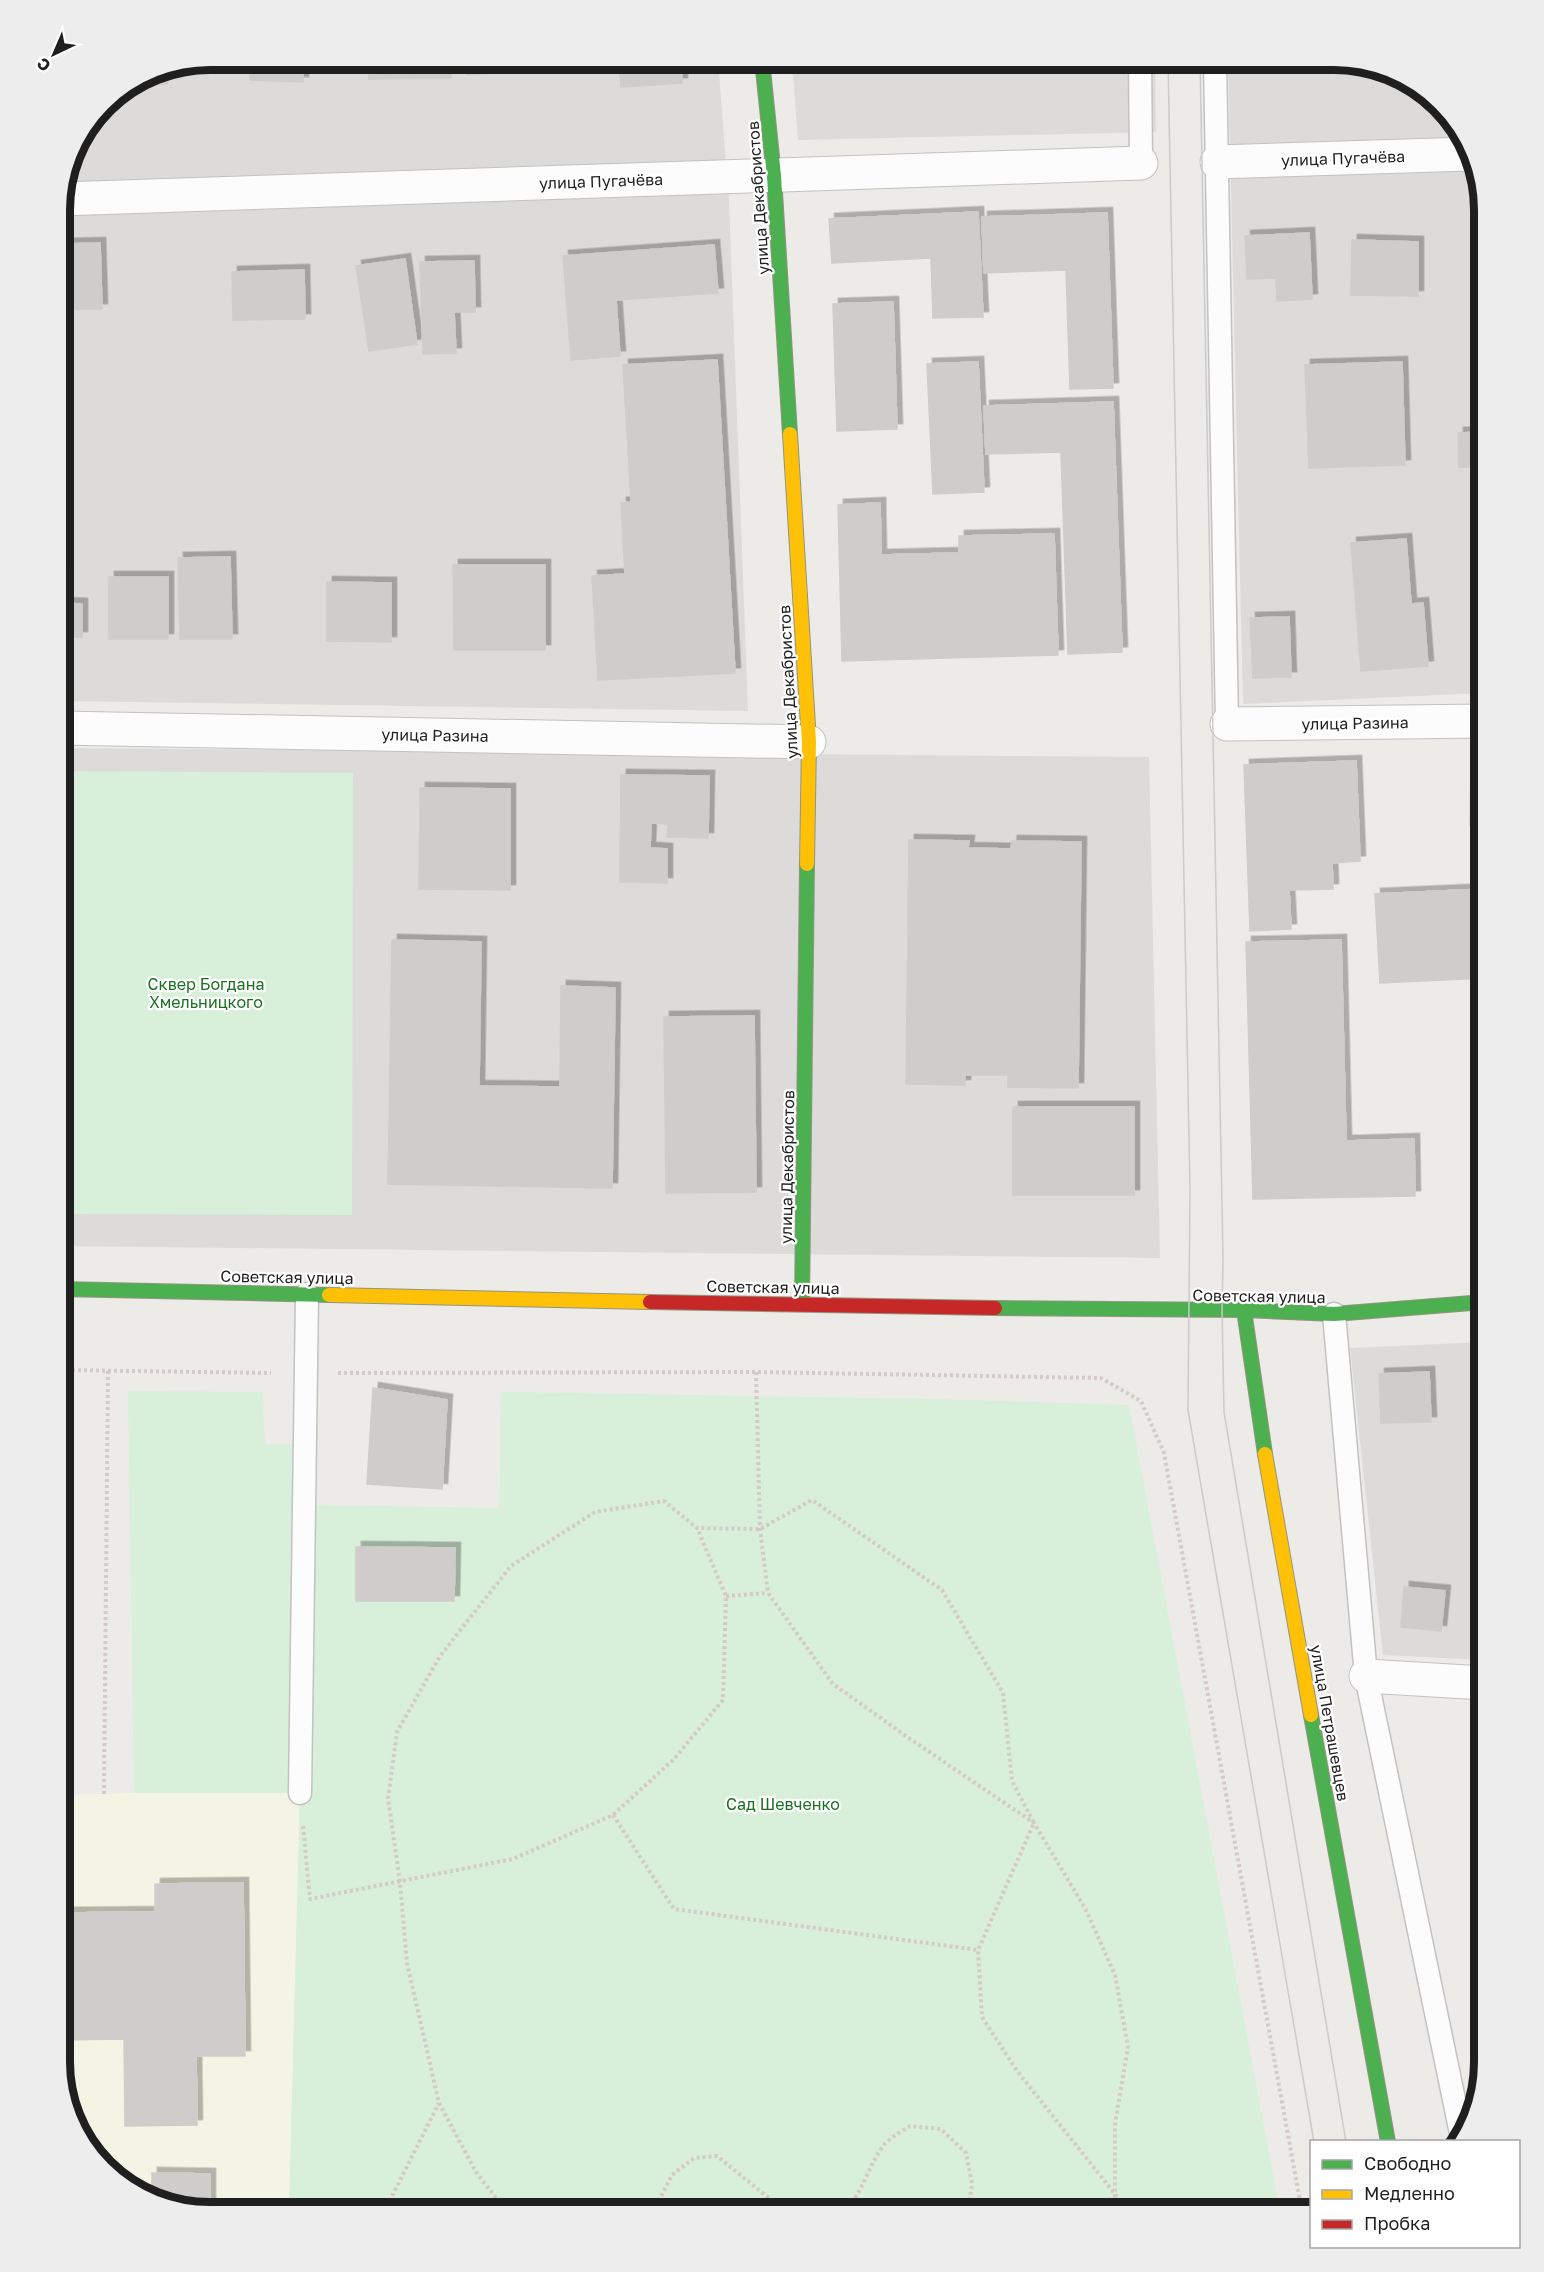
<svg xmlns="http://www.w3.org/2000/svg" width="1544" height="2272" viewBox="0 0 1544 2272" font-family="'Golos Text',sans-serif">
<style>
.residential{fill:#dcdbd9}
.education{fill:#f4f4e5}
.grass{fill:#d9e6ca}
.forest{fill:#c8d8c0}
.park{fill:#d8efd9}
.building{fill:#cfcdcb;stroke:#cfcdc9;stroke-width:1.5;filter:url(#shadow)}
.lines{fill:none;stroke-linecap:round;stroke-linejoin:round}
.lane-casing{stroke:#c2c2c0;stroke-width:25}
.street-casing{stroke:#c2c2c0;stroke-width:35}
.fast-casing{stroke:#939482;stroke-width:16}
.slow-casing{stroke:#939482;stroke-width:16}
.jam-casing{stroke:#939482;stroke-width:16}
.path{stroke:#d5cac8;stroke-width:4;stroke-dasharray:3 3;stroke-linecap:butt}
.lane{stroke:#fcfcfc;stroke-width:22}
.street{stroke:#fcfcfc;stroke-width:33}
.fast{stroke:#4caf50;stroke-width:14}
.slow{stroke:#ffc107;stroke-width:14}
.jam{stroke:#c62828;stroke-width:14}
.tram{stroke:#cbcbca;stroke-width:1.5}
.labels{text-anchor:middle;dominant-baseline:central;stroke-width:4.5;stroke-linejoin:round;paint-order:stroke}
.street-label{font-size:16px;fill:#1f1f1f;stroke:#fff}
.park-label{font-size:16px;fill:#197120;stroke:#fff}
.rim{fill:none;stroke:#1f1f1f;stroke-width:8}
</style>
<defs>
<filter id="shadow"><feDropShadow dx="5.5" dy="-5.5" stdDeviation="0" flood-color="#0004"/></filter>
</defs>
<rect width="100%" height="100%" fill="#ecebe8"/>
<path class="residential" d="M 211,60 L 718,60 L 729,201 L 748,711 L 60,701 L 60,201 L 72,153 L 104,104 L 153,71 Z
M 792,60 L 1155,60 L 1156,132 L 798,140 Z
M 1228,60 L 1343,60 L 1417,85 L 1464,136 L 1484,211 L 1484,693 L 1243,704 Z
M 60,748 L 1149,757 L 1160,1258 L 60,1246 Z
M 1484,1342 L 1484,1660 L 1383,1655 L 1350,1348 Z"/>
<path class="education" d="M 134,1793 L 300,1793 L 289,2212 L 201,2212 L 135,2192 L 80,2136 L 60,2061 L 60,1795 Z"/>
<path class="grass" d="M 1475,1721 L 1484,1722 L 1484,1790 Z"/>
<path class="forest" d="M 60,1394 L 65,1394 L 68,1795 L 60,1795 Z"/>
<path class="park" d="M 60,771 L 353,773 L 352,1215 L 60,1214 Z
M 128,1391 L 262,1392 L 265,1444 L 298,1444 L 302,1505 L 499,1508 L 501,1392 L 932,1399 L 1129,1405 L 1280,2212 L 289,2212 L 300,1793 L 134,1793 Z"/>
<path class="building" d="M 251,60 L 303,60 L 303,82 L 250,80 Z
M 368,60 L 451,60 L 451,78 L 369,79 Z
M 466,60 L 536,60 L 537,70 L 467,75 Z
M 619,60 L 681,60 L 682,83 L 621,87 Z
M 821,60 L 890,60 L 890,65 L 821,68 Z
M 167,69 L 167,84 L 135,84 L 153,71 Z
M 978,212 L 983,317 L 933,318 L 931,258 L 832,263 L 829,219 Z
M 1107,213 L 1113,388 L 1070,389 L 1066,270 L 984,273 L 982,217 Z
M 1309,233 L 1312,299 L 1277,301 L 1276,278 L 1247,279 L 1245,236 Z
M 1352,240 L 1418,242 L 1418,296 L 1351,295 Z
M 100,243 L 102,309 L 60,310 L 60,244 Z
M 714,245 L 718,293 L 616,300 L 620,356 L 571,360 L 563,256 Z
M 405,259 L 417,344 L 369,351 L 356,266 Z
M 474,261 L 475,312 L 454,312 L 456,353 L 423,354 L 420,262 Z
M 1481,266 L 1484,266 L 1484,294 L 1481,294 Z
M 304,270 L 305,319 L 233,320 L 232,272 Z
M 893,302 L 897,429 L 837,431 L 833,304 Z
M 1477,329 L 1484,329 L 1484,352 L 1477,352 Z
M 717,360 L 735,673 L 598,680 L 592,576 L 625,574 L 621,503 L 631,502 L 623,365 Z
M 978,362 L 984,492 L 933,494 L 927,364 Z
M 1402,362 L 1405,465 L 1309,468 L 1305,365 Z
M 1113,402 L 1122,652 L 1068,654 L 1061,452 L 986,454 L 984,406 Z
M 1484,432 L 1484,467 L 1459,467 L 1458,433 Z
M 880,503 L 881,555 L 959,553 L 959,536 L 1054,534 L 1058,655 L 842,661 L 838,505 Z
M 1406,539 L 1411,604 L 1423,603 L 1428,666 L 1361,671 L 1351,543 Z
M 230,557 L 232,639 L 180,639 L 178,558 Z
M 453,565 L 545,565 L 545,650 L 454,650 Z
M 109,577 L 168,577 L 168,639 L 109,639 Z
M 327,582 L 391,583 L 391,642 L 327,641 Z
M 60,603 L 82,604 L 82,637 L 60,637 Z
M 1289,617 L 1291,677 L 1253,678 L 1250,618 Z
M 1471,760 L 1484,761 L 1484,826 L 1470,825 Z
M 1356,761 L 1360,861 L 1332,863 L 1333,889 L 1289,890 L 1291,929 L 1250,931 L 1244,765 Z
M 621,775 L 709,776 L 708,838 L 667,837 L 668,824 L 651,823 L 650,848 L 667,849 L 667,883 L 620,882 Z
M 420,788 L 510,789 L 510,890 L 419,889 Z
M 909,840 L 969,841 L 968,848 L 1011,849 L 1012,841 L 1081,842 L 1078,1088 L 1008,1087 L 1008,1075 L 965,1075 L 965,1085 L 906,1084 Z
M 1484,889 L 1484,978 L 1380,983 L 1375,894 Z
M 392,940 L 481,942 L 479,1086 L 560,1087 L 561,986 L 615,988 L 612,1188 L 388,1184 Z
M 1341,940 L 1346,1141 L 1414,1139 L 1415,1196 L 1253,1199 L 1246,942 Z
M 754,1016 L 756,1192 L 666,1193 L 664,1017 Z
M 1013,1107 L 1134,1107 L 1134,1195 L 1013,1195 Z
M 1429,1372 L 1431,1422 L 1381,1423 L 1379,1374 Z
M 373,1388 L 447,1400 L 442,1489 L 367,1484 Z
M 356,1547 L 455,1548 L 454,1601 L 356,1601 Z
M 1404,1587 L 1445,1591 L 1441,1631 L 1401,1627 Z
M 243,1883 L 245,2056 L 196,2056 L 197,2125 L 125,2126 L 124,2039 L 60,2040 L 60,1913 L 155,1912 L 155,1884 Z
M 152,2173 L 210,2174 L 210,2212 L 201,2212 L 152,2197 Z"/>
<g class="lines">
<defs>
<path id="lane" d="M 1140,60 L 1141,163
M 1215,60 L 1227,724
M 1334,1314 L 1366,1676 L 1462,2138
M 300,1793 L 307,1294"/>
<path id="street" d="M 1217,162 L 1469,154
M 61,199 L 1141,163
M 1227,724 L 1484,721
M 60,728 L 809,742
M 1366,1676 L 1484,1683"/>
<path id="fast" d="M 762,60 L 774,176 L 790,434
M 60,1289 L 329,1295
M 802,1304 L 807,864
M 995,1308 L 1244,1310
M 1265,1454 L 1244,1310 L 1334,1314 L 1484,1302
M 1311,1715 L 1388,2142"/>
<path id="slow" d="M 790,434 L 809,742 L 807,864
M 329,1295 L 650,1302
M 1265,1454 L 1311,1715"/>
<path id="jam" d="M 650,1302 L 995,1308"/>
</defs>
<use href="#lane" class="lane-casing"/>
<use href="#street" class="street-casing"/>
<use href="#fast" class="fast-casing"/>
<use href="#slow" class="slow-casing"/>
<use href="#jam" class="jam-casing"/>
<path class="path" d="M 60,1370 L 271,1373
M 756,1372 L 760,1529 L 768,1593 L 833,1684 L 903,1734 L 1034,1823 L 1086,1910 L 1115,1975 L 1128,2047 L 1115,2124 L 1115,2194 L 1125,2212
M 338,1373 L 756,1372 L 1101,1378 L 1141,1401 L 1164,1453 L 1302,2212
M 726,1596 L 768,1593
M 104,1794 L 108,1371
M 613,1815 L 674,1909 L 978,1950
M 303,1826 L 310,1899 L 513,1859 L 613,1815 L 674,1759 L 723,1700 L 726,1596 L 697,1528
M 384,2212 L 439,2103
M 507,2212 L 476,2172 L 439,2103 L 407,1963 L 400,1882 L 388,1798 L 397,1732 L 440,1656 L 511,1566 L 595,1512 L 664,1501 L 697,1528 L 760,1529 L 812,1500 L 942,1590 L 1003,1693 L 1012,1781 L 1034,1823 L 978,1950 L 982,2017 L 1017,2071 L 1115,2194 L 1114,2212
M 653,2212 L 672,2175 L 694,2158 L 717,2156 L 786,2212
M 844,2212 C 862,2194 868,2167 883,2146 C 889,2138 901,2132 910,2126 L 941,2129 L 966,2153 L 972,2184 L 968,2212"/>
<use href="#lane" class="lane"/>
<use href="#street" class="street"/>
<use href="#fast" class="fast"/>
<use href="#slow" class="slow"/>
<use href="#jam" class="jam"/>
<path class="tram" d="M 1168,60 L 1190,1189 L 1188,1410 L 1314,2142
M 1200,60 L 1223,1257 L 1222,1310 L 1224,1412 L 1346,2142"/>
</g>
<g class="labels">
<g class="street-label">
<text transform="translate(1343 158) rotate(-2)">улица Пугачёва</text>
<text transform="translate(601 181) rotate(-2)">улица Пугачёва</text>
<text transform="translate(758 198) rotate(-94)">улица Декабристов</text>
<text transform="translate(788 682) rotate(-93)">улица Декабристов</text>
<text transform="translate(1355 723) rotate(-1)">улица Разина</text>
<text transform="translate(435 735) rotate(1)">улица Разина</text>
<text transform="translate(787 1167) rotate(-89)">улица Декабристов</text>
<text transform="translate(287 1277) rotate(1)">Советская улица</text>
<text transform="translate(773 1287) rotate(1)">Советская улица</text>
<text transform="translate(1259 1296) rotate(1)">Советская улица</text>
<text transform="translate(1330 1723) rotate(80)">улица Петрашевцев</text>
</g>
<g class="park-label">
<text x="206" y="984">Сквер Богдана<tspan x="206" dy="18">Хмельницкого</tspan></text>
<text x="783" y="1804">Сад Шевченко</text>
</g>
</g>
<path d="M0 0H1544V2272H0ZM210 70H1334A140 140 0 0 1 1474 210V2062A140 140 0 0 1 1334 2202H210A140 140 0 0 1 70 2062V210A140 140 0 0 1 210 70Z" fill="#ededed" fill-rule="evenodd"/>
<path class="rim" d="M210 70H1334A140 140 0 0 1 1474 210V2062A140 140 0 0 1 1334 2202H210A140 140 0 0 1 70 2062V210A140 140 0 0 1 210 70Z"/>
<rect x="1310" y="2140" width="210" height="108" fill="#ffffff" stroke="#a5a5a5" stroke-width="1.5"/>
<rect x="1322" y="2160" width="30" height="9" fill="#4caf50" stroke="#a5a5a5" stroke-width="1.5"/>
<text x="1364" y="2170" font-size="18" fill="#1f1f1f">Свободно</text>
<rect x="1322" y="2190" width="30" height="9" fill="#ffc107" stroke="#a5a5a5" stroke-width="1.5"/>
<text x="1364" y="2200" font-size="18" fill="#1f1f1f">Медленно</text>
<rect x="1322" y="2220" width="30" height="9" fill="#c62828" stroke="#a5a5a5" stroke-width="1.5"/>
<text x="1364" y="2230" font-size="18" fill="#1f1f1f">Пробка</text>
<g transform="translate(54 54) rotate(224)" stroke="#ffffff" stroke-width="4.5" paint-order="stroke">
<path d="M0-4.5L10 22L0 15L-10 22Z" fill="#1f1f1f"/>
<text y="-9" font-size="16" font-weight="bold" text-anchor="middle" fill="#1f1f1f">С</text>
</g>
</svg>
